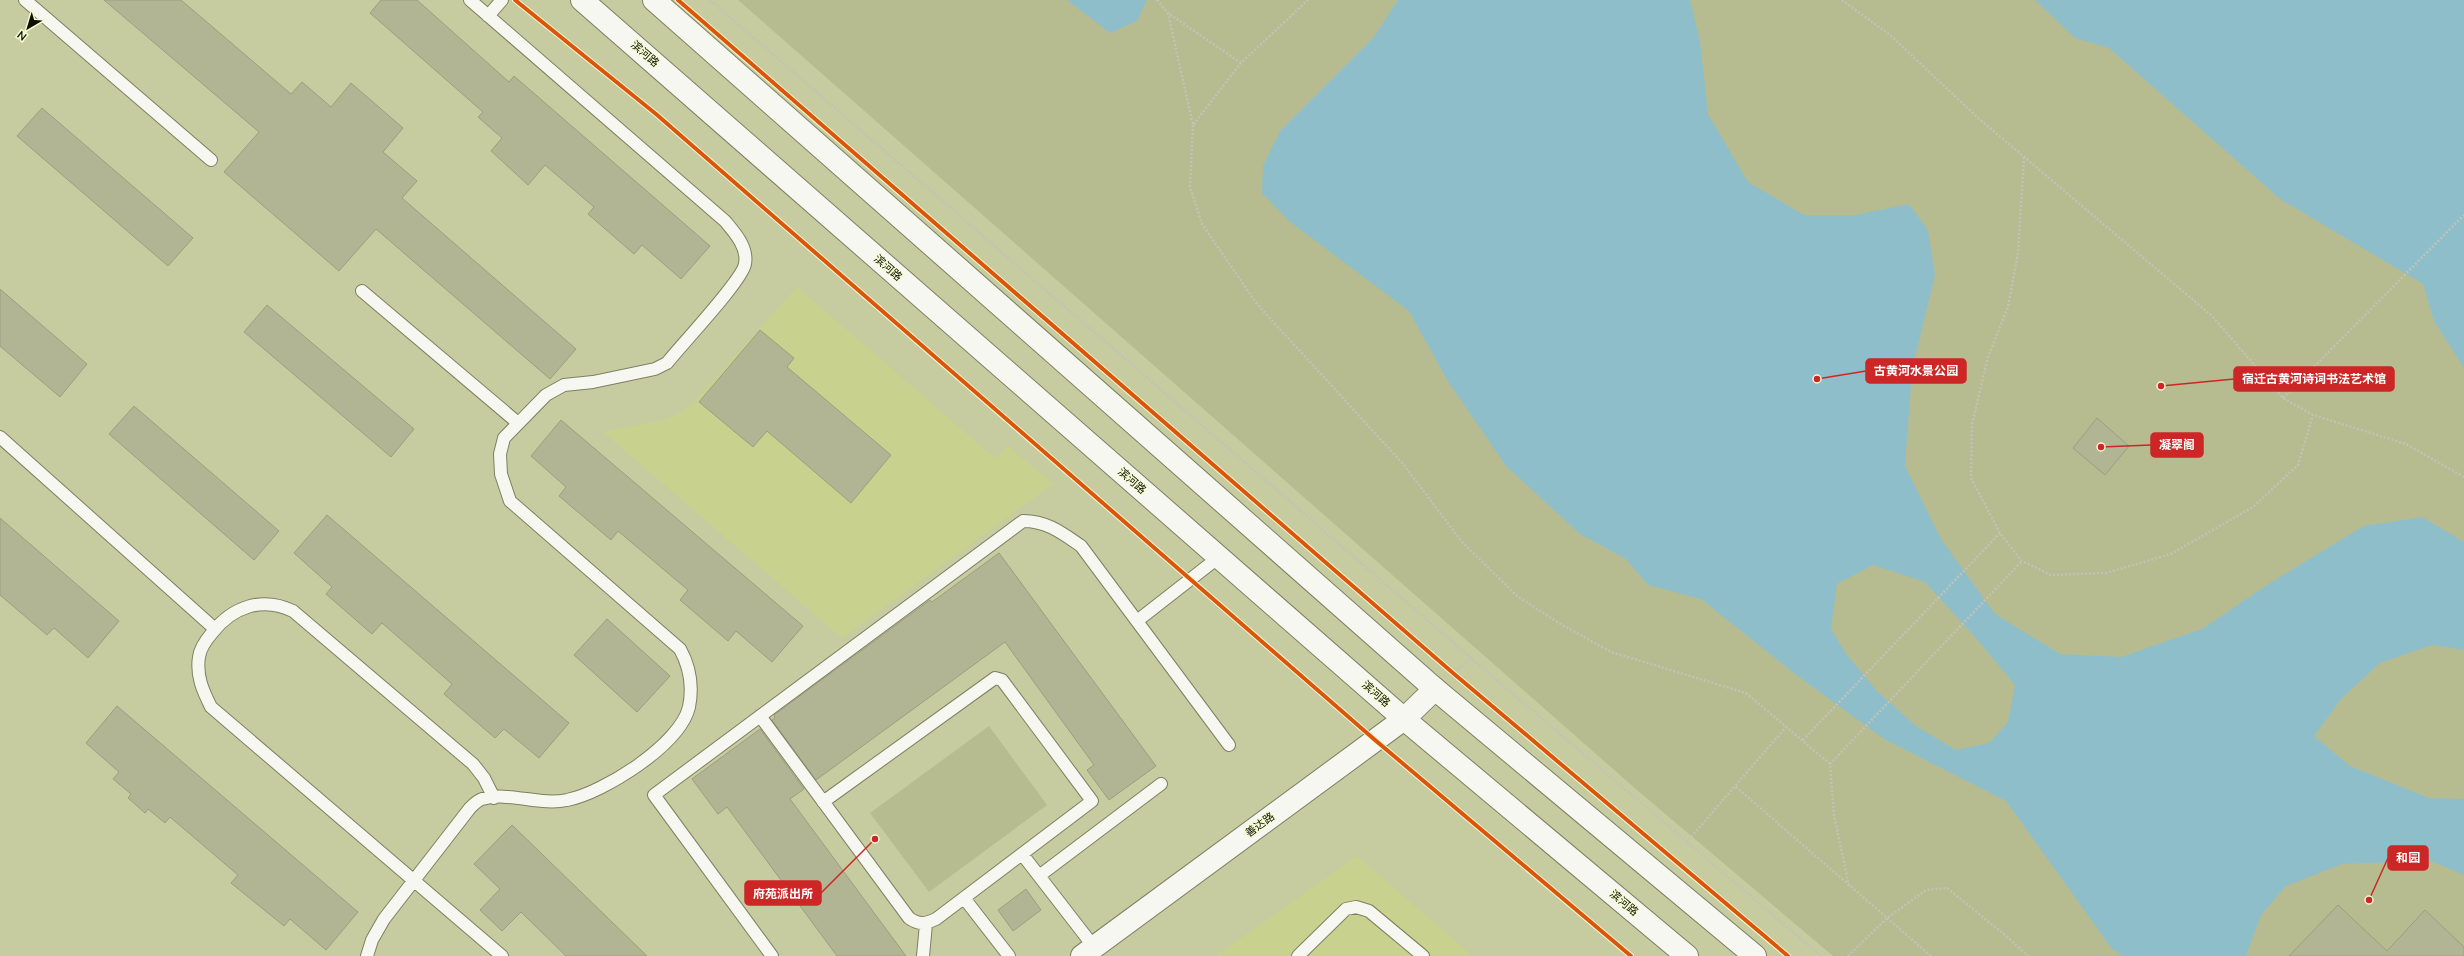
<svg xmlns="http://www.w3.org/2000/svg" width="2464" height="956" viewBox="0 0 2464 956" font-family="'Nunito Sans','Noto Sans SC',sans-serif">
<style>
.built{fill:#c9d18e}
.green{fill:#b6bc90}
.water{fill:#8fbecb;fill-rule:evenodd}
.building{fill:#b1b593;stroke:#9b9f7d}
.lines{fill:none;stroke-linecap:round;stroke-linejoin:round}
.service-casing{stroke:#7c8061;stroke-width:14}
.tertiary-casing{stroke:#7c8061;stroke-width:24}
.secondary-casing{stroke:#7c8061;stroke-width:24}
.path{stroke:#c1c3b6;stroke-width:2.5;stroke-dasharray:2 2;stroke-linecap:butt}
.service{stroke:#f6f7f1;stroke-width:12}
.tertiary{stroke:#f6f7f1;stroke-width:22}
.secondary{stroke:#f6f7f1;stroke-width:22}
.cycleway-casing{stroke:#f4fad4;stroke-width:6}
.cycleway{stroke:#dd550b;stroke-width:4}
.labels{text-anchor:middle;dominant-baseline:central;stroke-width:3;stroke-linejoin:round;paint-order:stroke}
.street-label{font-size:11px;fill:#0f1100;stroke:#f4fad4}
.leader{fill:none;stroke:#cc2726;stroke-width:1.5}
.callout-dot{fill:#cc2726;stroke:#f4fad4;stroke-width:1.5}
.callout{fill:#cc2726;stroke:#cc2726;stroke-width:1.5}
.callout-label{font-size:12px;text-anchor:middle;font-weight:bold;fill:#fff}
</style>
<rect width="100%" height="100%" fill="#c6cca0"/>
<path class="built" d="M 797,287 L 996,459 L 1008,446 L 1053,484 L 842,638 L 603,432 L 663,420 L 680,413 L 692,404 Z
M 1357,856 L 1472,956 L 1216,956 Z"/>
<path class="green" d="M 738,0 L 2464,0 L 2464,956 L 1833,956 L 1637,790 Z
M 989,726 L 1047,805 L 929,892 L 870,813 Z"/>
<path class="water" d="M 1067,0 L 1147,0 L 1137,21 L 1110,33 Z
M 1398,0 L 1690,0 L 1700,41 L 1708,114 L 1748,182 L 1804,215 L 1855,215 L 1909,204 L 1928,230 L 1935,275 L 1912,370 L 1905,466 L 1941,539 L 1995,614 L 2060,654 L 2121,657 L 2202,629 L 2273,581 L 2364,526 L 2422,517 L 2464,542 L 2464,650 L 2432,645 L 2380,663 L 2342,698 L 2314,736 L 2350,766 L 2429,798 L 2464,799 L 2464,875 L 2431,861 L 2342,864 L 2286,886 L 2261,915 L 2246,956 L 2123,956 L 2112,949 L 2006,801 L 1884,739 L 1795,674 L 1701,599 L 1648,585 L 1626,559 L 1580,534 L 1506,466 L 1447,380 L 1409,311 L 1289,221 L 1262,193 L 1263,166 L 1280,131 L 1373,38 ZM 1873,565 L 1925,582 L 1975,637 L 2015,685 L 2008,722 L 1989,743 L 1956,750 L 1916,726 L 1877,691 L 1847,655 L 1831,629 L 1837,584 Z
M 2035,0 L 2464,0 L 2464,368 L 2434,321 L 2423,284 L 2280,199 L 2109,48 L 2075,38 Z"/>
<path class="building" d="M 104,0 L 181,0 L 291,94 L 302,82 L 331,107 L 351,83 L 403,128 L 383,152 L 417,181 L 402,198 L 576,349 L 550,379 L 376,229 L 339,271 L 224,172 L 259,132 Z
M 381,0 L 417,0 L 509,82 L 514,76 L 710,246 L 681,279 L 642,245 L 634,254 L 588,214 L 594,207 L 545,165 L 528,185 L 491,151 L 502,138 L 478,117 L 483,112 L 370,13 Z
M 42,108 L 193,238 L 168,266 L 17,136 Z
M 0,289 L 87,364 L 60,397 L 0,346 Z
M 267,305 L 414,429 L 391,457 L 244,332 Z
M 760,330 L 794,358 L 787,367 L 891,455 L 851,503 L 767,431 L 753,447 L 699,402 Z
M 134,406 L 279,531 L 254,560 L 109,434 Z
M 2097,418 L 2129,446 L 2105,475 L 2073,448 Z
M 561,420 L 803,626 L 772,662 L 736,631 L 728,641 L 680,600 L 688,590 L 618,531 L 611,540 L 559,496 L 566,487 L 531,456 Z
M 327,515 L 569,723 L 539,758 L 504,729 L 495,738 L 444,694 L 452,684 L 382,623 L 372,634 L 326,594 L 332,587 L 294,553 Z
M 0,518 L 119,621 L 88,658 L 54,628 L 47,635 L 0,595 Z
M 999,553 L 1156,766 L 1109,800 L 1087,770 L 1094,765 L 1005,642 L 816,780 L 772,720 L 775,718 L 774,715 L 930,600 L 932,602 Z
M 607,619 L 670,676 L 637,712 L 574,655 Z
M 117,706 L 358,912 L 326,950 L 290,919 L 284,926 L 231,883 L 238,875 L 170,817 L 165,823 L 148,809 L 145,813 L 128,798 L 131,794 L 113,779 L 119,772 L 86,743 Z
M 760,729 L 804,789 L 790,799 L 906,956 L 837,956 L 727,807 L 718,814 L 692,779 Z
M 512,825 L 647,956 L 566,956 L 521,912 L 502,931 L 480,910 L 500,889 L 474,864 Z
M 1026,889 L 1041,910 L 1013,931 L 998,910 Z
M 2338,905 L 2387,951 L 2425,910 L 2464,947 L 2464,956 L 2289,956 Z"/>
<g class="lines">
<defs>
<path id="service" d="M 25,0 L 211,160
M 488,16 L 502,0
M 362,291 L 518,423
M 0,437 L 215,629
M 1137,621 L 1219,557
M 760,716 L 909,918 C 919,925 925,924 936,919 L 1092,801 L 1002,680 L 995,678 L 823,802
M 494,798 L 484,778 L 473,764 L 293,611 C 262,596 232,607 212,633 C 206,640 200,648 199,657 C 196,676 203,691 211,707 L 502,956
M 1022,854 L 1094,947
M 1039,876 L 1161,784
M 964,898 L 1009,956
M 367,956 L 372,940 L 384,919 L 470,808 C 473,805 478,800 482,799 C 508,791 540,806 567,800 C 603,793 680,745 689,707 C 693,687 690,667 680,649 L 510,501 L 501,474 L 500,454 L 504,438 L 546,395 L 564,385 L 593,382 L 655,369 L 667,363 C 681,345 742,281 745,264 C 748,247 735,233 725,221 L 470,0
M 772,956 L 654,795 L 1023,521 C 1047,521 1062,533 1081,546 L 1229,745
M 923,956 L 926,924
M 1298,956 L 1346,909 L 1356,907 L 1369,911 L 1423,956"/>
<path id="tertiary" d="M 1082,956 L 1404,719 L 1435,689"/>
<path id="secondary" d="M 582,0 L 1404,719 L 1687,956
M 654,0 L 1435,689 L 1755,956"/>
</defs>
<use href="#service" class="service-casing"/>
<use href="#tertiary" class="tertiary-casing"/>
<use href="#secondary" class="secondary-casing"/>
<path class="path" d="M 710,0 L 1471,658
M 1157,0 L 1168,13
M 1842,0 L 1890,35 L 1977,117 L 2212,316 L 2283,398 L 2313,415 L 2406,444 L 2464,477
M 1241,63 L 1168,13 L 1193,125 L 1241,63 L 1308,0
M 1193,125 L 1190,187 L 1202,224 L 1257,304 L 1404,465 L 1462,542 L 1517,596 L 1557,622 L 1611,652 L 1746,693 L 1830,764 L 1834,815 L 1849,886
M 2024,157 L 2018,253 L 2008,307 L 1988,357 L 1972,424 L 1971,478 L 2000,533 L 2022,561 L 2051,575 L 2106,573 L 2171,554 L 2253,507 L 2298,465 L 2313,415
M 2283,398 L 2464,215
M 1454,672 L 1471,658 L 1821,956
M 1803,740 L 2000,533
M 1830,764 L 2022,561
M 1736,787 L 1931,956
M 1686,843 L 1786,727
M 1848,956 L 1886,919 L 1926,890 L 1947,888 L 2005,935 L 2028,956"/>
<use href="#service" class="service"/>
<use href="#tertiary" class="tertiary"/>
<use href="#secondary" class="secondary"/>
<defs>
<path id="cycleway" d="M 515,0 L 656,114 L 1375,740 L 1631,956
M 678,0 L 1453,673 L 1788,956"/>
</defs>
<use href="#cycleway" class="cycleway-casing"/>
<use href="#cycleway" class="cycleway"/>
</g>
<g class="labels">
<g class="street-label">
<text transform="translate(645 54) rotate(41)">滨河路</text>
<text transform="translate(888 268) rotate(41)">滨河路</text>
<text transform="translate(1132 481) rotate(41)">滨河路</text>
<text transform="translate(1376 694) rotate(41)">滨河路</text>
<text transform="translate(1260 825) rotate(-36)">善达路</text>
<text transform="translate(1624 903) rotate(40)">滨河路</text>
</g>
</g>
<path class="leader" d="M1817 379L1866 371M2161 386L2234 379M2101 447L2151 445M2369 900L2388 858M875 839L821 893"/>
<g class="callout-dot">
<circle cx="1817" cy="379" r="4"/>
<circle cx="2161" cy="386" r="4"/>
<circle cx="2101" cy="447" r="4"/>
<circle cx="2369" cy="900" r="4"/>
<circle cx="875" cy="839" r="4"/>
</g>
<g class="callout">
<rect x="1866" y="359" width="100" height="24" rx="4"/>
<rect x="2234" y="367" width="160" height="24" rx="4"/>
<rect x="2151" y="433" width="52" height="24" rx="4"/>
<rect x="2388" y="846" width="40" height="24" rx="4"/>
<rect x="745" y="881" width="76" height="24" rx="4"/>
</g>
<g class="callout-label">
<text x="1916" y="375">古黄河水景公园</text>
<text x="2314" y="383">宿迁古黄河诗词书法艺术馆</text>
<text x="2177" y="449">凝翠阁</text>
<text x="2408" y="862">和园</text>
<text x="783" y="898">府苑派出所</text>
</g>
<g transform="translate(28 28) rotate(218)" stroke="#f4fad4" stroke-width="3" paint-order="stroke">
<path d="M0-3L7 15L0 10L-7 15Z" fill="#0f1100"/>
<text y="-6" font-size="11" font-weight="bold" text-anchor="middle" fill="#0f1100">N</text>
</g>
</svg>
